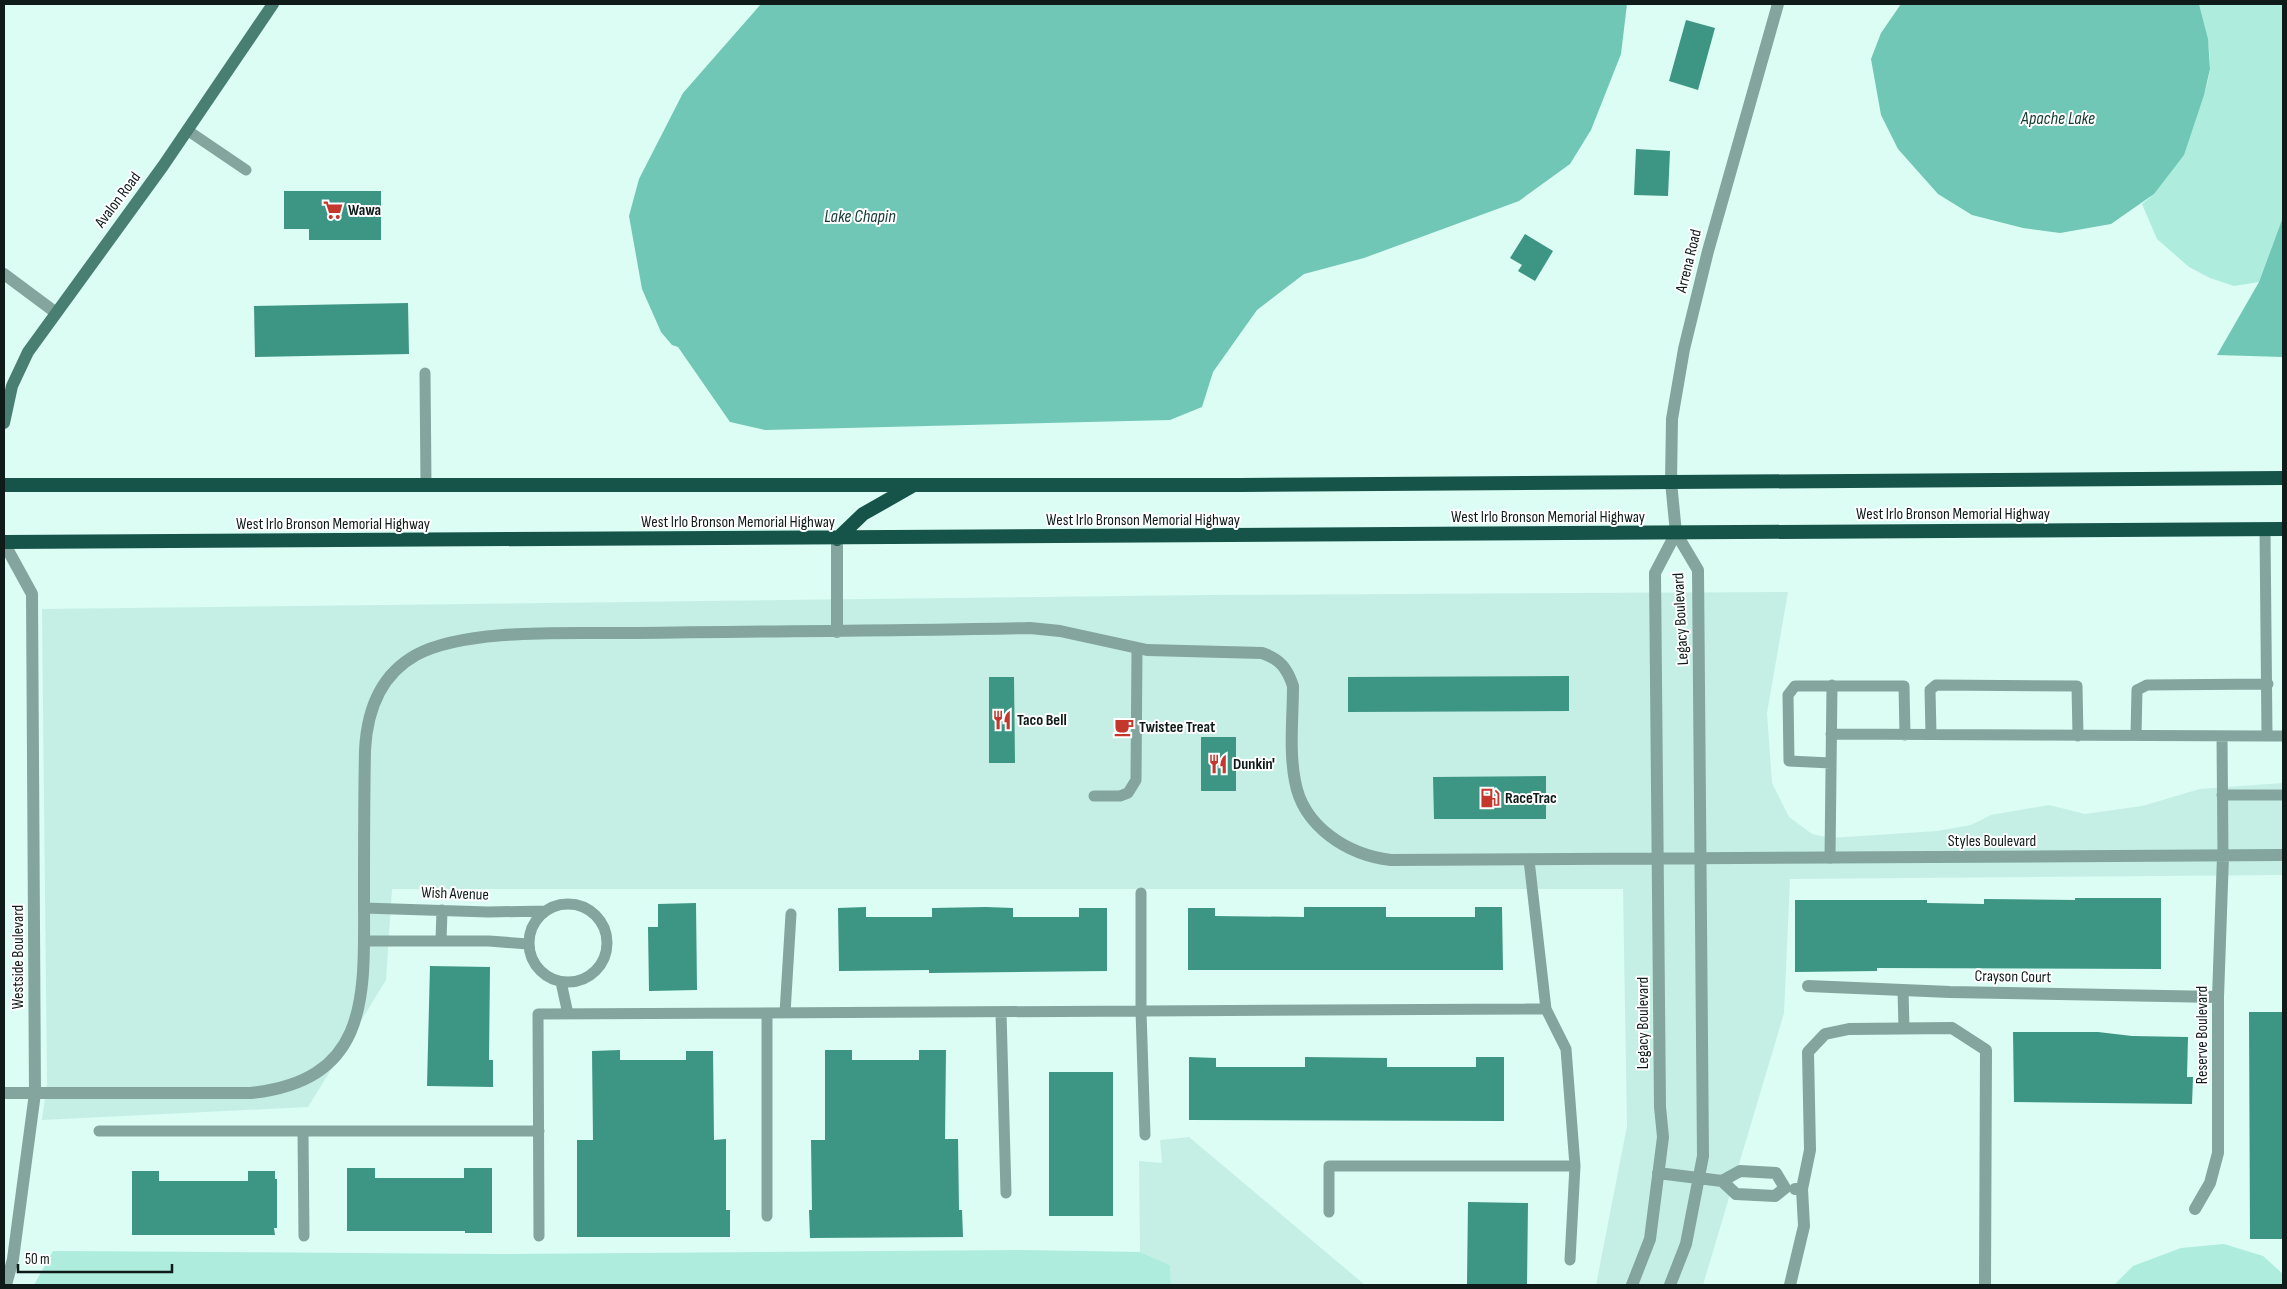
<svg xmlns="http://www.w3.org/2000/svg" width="2287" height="1289" viewBox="0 0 2287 1289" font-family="'Sofia Sans Condensed',sans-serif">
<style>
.built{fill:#c5efe5}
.green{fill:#aeecde}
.water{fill:#71c7b5}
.building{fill:#3d9584}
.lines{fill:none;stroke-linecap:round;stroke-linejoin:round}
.service{stroke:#83a59d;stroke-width:11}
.minor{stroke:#83a59d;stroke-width:12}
.tertiary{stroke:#83a59d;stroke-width:12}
.secondary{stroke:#497e73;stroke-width:12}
.trunk{stroke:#16544a;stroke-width:14}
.labels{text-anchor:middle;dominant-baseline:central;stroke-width:4;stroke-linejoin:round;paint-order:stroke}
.street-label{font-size:16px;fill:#0e1b18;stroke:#fff}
.poi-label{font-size:16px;font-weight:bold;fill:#0e1b18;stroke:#fff;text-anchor:start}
.water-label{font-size:18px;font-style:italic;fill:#123a32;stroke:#fff}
</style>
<rect width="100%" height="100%" fill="#dbfdf4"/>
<path class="built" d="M 1788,592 L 1767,713 L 1772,783 L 1789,817 L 1812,834 L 1830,838 L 1937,831 L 1971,825 L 1991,815 L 2049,805 L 2085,814 L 2142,806 L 2200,789 L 2283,783 L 2283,875 L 1790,879 L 1784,1013 L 1703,1285 L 1596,1285 L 1627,1126 L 1623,889 L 392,889 L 386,980 L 308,1107 L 42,1120 L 47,1083 L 42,609 L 1208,595 Z
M 1189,1137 L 1365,1285 L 1171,1285 L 1170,1265 L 1140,1252 L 1139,1161 L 1162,1163 L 1160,1140 Z"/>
<path class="green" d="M 2199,4 L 2283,4 L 2283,217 L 2259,282 L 2234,286 L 2210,278 L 2189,267 L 2157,239 L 2142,204 L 2154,194 C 2170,162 2208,102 2210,68 C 2211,46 2204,25 2199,4 Z
M 2224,1244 L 2263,1256 L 2283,1274 L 2283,1285 L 2114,1285 L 2133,1266 L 2181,1248 Z
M 1021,1250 L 1140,1252 L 1170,1265 L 1171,1285 L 34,1285 L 53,1251 L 498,1254 Z"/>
<path class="water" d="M 761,4 L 1627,4 L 1621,54 L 1591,130 L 1570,164 L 1519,201 L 1364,258 L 1304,274 L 1257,310 L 1213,372 L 1202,407 L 1170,420 L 765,430 L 730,422 L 678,347 L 672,345 L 661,332 L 642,289 L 629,216 L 639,179 L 683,93 Z
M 1901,4 L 2199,4 L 2208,39 L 2210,69 L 2204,95 L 2184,155 L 2154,194 L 2111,224 L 2060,233 L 2023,228 L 1972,215 L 1938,194 L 1898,149 L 1881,115 L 1871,59 L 1881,33 Z
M 2283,217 L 2283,357 L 2217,355 L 2259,282 Z"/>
<path class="building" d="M 1686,20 L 1715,28 L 1698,90 L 1669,81 Z
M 1636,149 L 1670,151 L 1668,196 L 1634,195 Z
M 284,191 L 381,191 L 381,240 L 309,240 L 309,229 L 284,229 Z
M 1525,234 L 1553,251 L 1535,281 L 1518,271 L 1522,265 L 1510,258 Z
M 408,303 L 409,354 L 255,357 L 254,306 Z
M 1569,676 L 1569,711 L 1348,712 L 1348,677 Z
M 989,677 L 1014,677 L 1015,763 L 989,763 Z
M 1201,737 L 1236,737 L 1236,791 L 1201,791 Z
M 1546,776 L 1546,819 L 1434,819 L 1433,777 Z
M 2075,898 L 2161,898 L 2161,969 L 1877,968 L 1877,971 L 1795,972 L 1795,900 L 1927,900 L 1927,903 L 1984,904 L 1984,899 L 2075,900 Z
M 696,903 L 697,990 L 649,991 L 648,927 L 658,927 L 658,904 Z
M 866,907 L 866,917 L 932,917 L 932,908 L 986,907 L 1013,908 L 1013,917 L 1079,917 L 1079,908 L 1107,908 L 1107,971 L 929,973 L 929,970 L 839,971 L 838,908 Z
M 1304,907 L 1386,907 L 1386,917 L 1475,917 L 1475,907 L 1502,907 L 1503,970 L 1188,970 L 1188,908 L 1215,908 L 1215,916 L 1304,917 Z
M 430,966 L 490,967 L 489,1060 L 493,1060 L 493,1087 L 427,1086 Z
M 2249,1012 L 2283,1012 L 2283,1239 L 2250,1239 Z
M 2013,1032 L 2098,1032 L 2132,1036 L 2188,1037 L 2187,1077 L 2193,1077 L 2192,1104 L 2014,1102 Z
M 620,1050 L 620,1060 L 686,1060 L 686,1051 L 713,1051 L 714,1140 L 726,1139 L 726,1210 L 730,1210 L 730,1237 L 577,1237 L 577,1140 L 593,1140 L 592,1051 Z
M 825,1050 L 852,1050 L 852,1060 L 919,1060 L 919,1050 L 946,1050 L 945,1139 L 958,1139 L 959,1210 L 962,1210 L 963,1237 L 810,1238 L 809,1210 L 812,1210 L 811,1140 L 825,1140 Z
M 1189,1057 L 1216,1058 L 1216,1067 L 1305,1067 L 1305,1057 L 1387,1058 L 1387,1067 L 1476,1067 L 1476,1057 L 1504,1057 L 1504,1121 L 1189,1120 Z
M 1049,1072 L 1113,1072 L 1113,1216 L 1049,1216 Z
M 347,1168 L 375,1168 L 375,1178 L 464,1178 L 464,1168 L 492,1168 L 492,1233 L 465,1233 L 465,1231 L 347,1231 Z
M 132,1171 L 159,1171 L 159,1181 L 248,1181 L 248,1171 L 275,1171 L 275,1179 L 277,1179 L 277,1228 L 274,1228 L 275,1235 L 132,1235 Z
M 1468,1202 L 1528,1203 L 1527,1285 L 1467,1285 Z"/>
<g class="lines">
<path class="service" d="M 187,130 L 246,170
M 425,373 L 426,485
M 2265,530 L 2267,736 L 2283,736
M 1831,734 L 2267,736
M 1931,734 L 1930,690 L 1936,685 L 2077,686 L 2078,736
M 2136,735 L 2137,690 L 2147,685 L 2268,684
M 2222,736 L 2223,856
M 1831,763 L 1789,761 L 1788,695 L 1795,686 L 1904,686 L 1905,735
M 2222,795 L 2283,795
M 1094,796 L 1120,796 L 1128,793 L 1136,780 L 1137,649
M 1830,858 L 1832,685
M 1529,860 L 1546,1009 L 1566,1049 L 1575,1166 L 1570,1260
M 1141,893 L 1141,1011 L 1145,1135
M529 943a39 39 0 1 1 78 0a39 39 0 1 1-78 0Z
M 364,908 L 488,912 L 546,911
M 364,941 L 489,941 L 528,944
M 441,941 L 442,910
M 561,982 L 568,1014
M 1903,990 L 1904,1028
M 1001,1012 L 1006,1193
M 785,1013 L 791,914
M 99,1131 L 539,1131
M 303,1131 L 304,1236
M 1329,1212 L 1329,1166 L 1575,1166
M 767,1216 L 767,1013
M 539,1236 L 538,1014 L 1546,1009"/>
<path class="minor" d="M 837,539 L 837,632
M 1808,986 L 1950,992 L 2218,997
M 4,1093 L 251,1093 C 372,1080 364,993 364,898 C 364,849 364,799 365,750 C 367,711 380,675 416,655 C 468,627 576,634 636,633 C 767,631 898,631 1030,628 L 1060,631 L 1147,650 L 1262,653 C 1280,659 1287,668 1293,686 C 1293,717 1289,751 1295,781 C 1303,827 1348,855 1391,860 L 2283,855
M 1658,1173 L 1722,1181 L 1740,1171 L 1776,1173 L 1785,1188 L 1775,1196 L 1736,1194 L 1722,1181
M 1802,1189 L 1810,1150 L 1808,1052 L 1825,1034 L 1849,1029 L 1952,1028 L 1986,1050 L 1985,1285
M 2195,1209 L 2210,1183 L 2218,1153 L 2218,997 L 2223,856
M 1632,1285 L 1650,1239 L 1663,1137 L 1660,1107 L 1655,573 L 1676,533
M 1670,1285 L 1686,1244 L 1703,1156 L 1698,570 L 1676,533 L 1671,482 L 1672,419 L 1684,349 L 1708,251 L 1778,4
M 1790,1285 L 1804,1226 L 1802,1189 L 1795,1189"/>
<path class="tertiary" d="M 4,274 L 55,312
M 4,543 L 32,594 L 35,1093 L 13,1259 L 6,1285"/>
<path class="secondary" d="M 4,423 L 12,386 L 28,352 L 163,166 L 273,4"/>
<path class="trunk" d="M 4,485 L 1239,485 L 2283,478
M 837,539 L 863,514 L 914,485
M 4,542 L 2283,529"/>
</g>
<defs>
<symbol id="supermarket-bare" viewBox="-9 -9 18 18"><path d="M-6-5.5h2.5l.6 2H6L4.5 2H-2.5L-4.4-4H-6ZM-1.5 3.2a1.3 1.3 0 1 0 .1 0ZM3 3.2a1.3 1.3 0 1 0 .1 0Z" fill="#c4372c" stroke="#fff" stroke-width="2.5" paint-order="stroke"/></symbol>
<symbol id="restaurant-bare" viewBox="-9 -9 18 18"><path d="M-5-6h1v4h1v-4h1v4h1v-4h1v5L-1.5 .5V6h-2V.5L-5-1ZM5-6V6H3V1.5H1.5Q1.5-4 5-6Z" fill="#c4372c" stroke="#fff" stroke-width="2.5" paint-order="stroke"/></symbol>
<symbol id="cafe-bare" viewBox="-9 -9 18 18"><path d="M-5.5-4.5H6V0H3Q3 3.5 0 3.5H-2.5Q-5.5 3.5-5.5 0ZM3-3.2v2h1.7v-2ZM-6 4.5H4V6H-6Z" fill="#c4372c" stroke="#fff" stroke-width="2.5" paint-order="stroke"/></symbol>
<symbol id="fuel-bare" viewBox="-9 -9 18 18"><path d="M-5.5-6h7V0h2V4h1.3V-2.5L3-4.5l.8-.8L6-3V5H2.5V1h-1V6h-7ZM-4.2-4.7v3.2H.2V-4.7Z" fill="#c4372c" stroke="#fff" stroke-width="2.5" paint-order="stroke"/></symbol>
</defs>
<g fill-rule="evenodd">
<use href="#supermarket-bare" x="319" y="196" width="28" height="28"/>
<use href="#restaurant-bare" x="988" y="706" width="28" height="28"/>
<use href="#cafe-bare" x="1110" y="713" width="28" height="28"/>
<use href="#restaurant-bare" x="1204" y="750" width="28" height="28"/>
<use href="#fuel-bare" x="1476" y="784" width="28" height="28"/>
</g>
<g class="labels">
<g class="street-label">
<text transform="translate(118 200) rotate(-53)">Avalon Road</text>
<text transform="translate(1689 261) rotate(-76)">Arrena Road</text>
<text x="1953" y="514">West Irlo Bronson Memorial Highway</text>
<text x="1548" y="517">West Irlo Bronson Memorial Highway</text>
<text x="1143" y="520">West Irlo Bronson Memorial Highway</text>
<text x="738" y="522">West Irlo Bronson Memorial Highway</text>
<text x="333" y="524">West Irlo Bronson Memorial Highway</text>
<text transform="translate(1681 619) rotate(-93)">Legacy Boulevard</text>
<text x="1992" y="841">Styles Boulevard</text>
<text transform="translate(455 894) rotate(2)">Wish Avenue</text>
<text transform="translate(18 957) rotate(-90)">Westside Boulevard</text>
<text transform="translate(2013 977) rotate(1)">Crayson Court</text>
<text transform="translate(1643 1023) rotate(-90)">Legacy Boulevard</text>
<text transform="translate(2202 1035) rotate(-90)">Reserve Boulevard</text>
</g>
<g class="poi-label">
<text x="348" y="210">Wawa</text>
<text x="1017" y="720">Taco Bell</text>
<text x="1139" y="727">Twistee Treat</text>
<text x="1233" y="764">Dunkin'</text>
<text x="1505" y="798">RaceTrac</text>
</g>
<g class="water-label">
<text x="2058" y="118">Apache Lake</text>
<text x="860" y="216">Lake Chapin</text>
</g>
</g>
<rect width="2287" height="1289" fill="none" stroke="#0e1b18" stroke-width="10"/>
<path d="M18 1264v8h154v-8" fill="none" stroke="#0e1b18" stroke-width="2.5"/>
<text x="25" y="1264" font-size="15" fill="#0e1b18" stroke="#ffffff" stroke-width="4" paint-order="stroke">50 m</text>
</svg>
